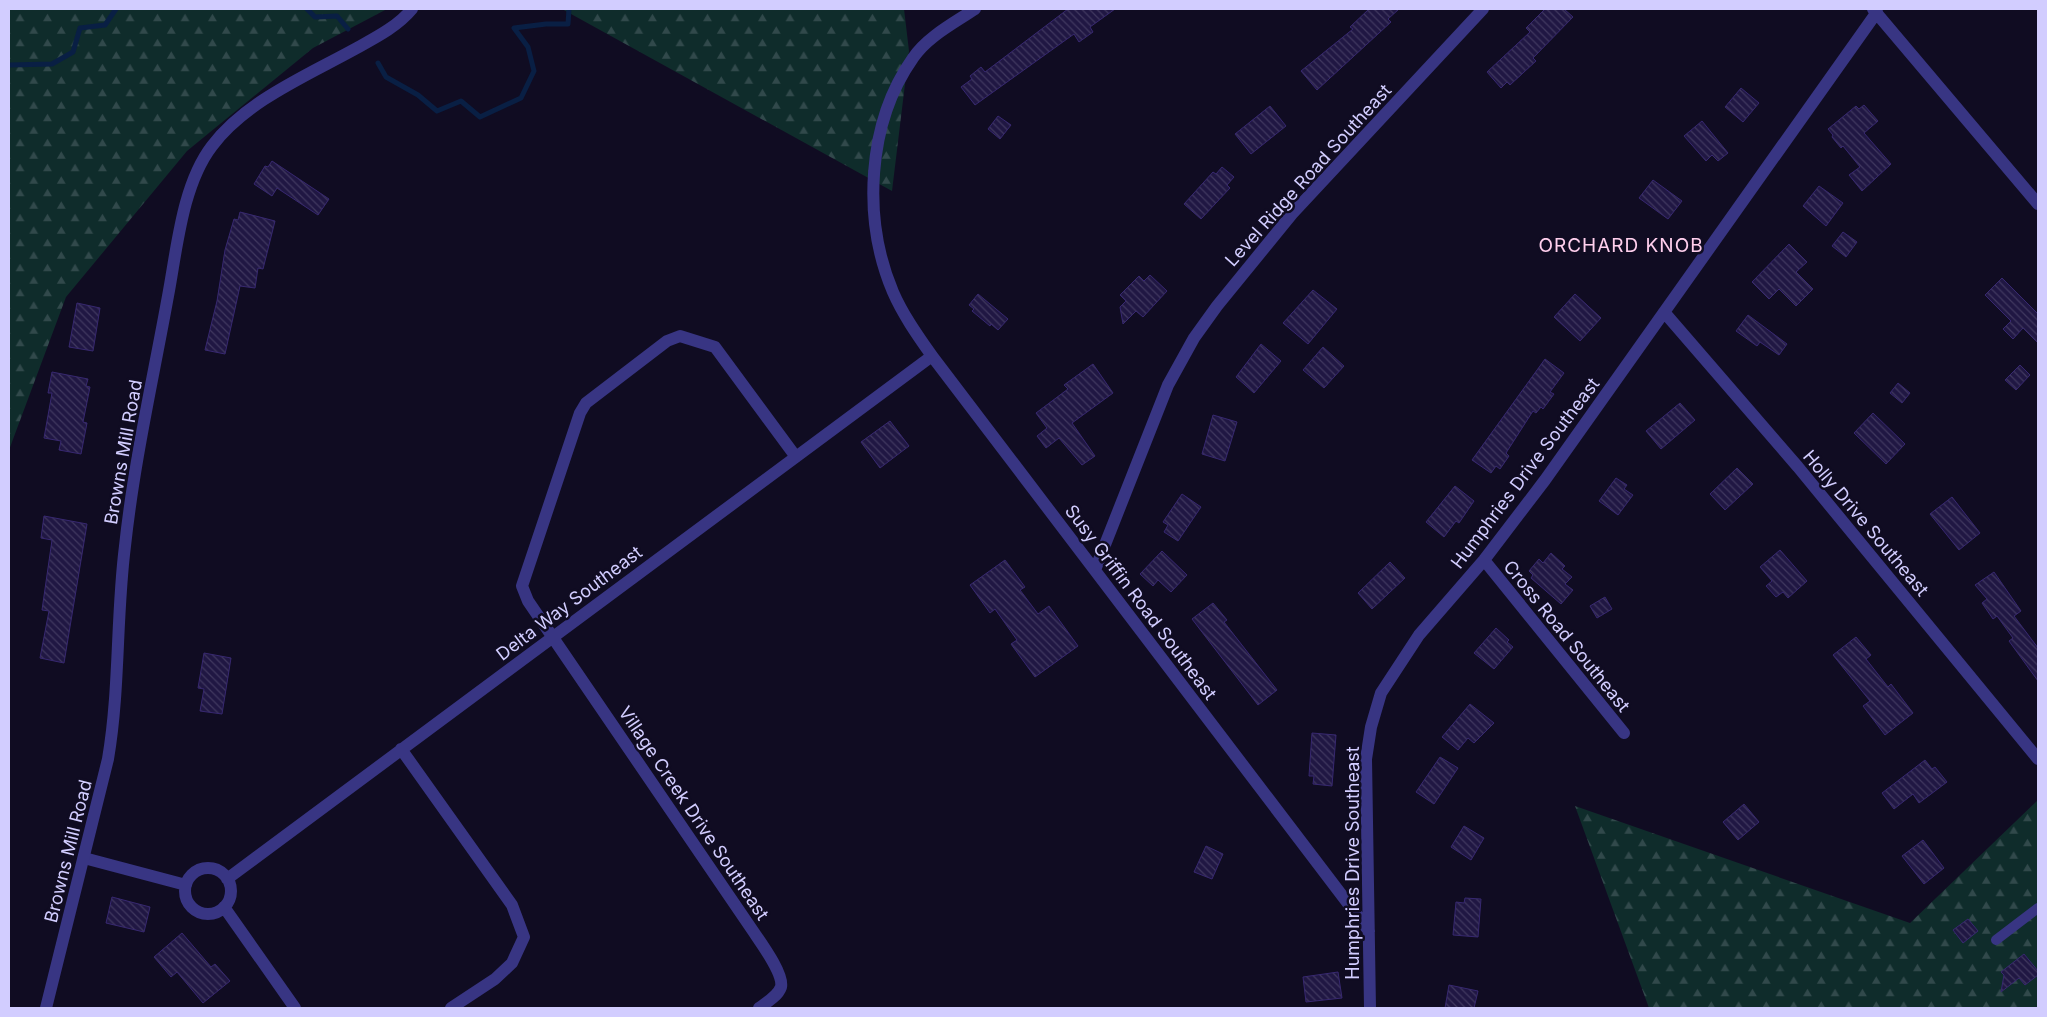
<svg xmlns="http://www.w3.org/2000/svg" width="2047" height="1017" viewBox="0 0 2047 1017" font-family="Inter,sans-serif">
<style>
.forest{fill:url(#forest-firs)}
.lines{fill:none;stroke-linecap:round;stroke-linejoin:round}
.stream{stroke:#091f44;stroke-width:5}
.building{fill:url(#building-back-hatch);stroke:#372870}
.service{stroke:#383583;stroke-width:10}
.minor{stroke:#383583;stroke-width:12}
.tertiary{stroke:#383583;stroke-width:12}
.labels{text-anchor:middle;dominant-baseline:central;stroke-width:5;stroke-linejoin:round;paint-order:stroke}
.street-label{font-size:18px;fill:#d2cdff;stroke:#100c22}
.neighbourhood-label{font-size:19px;letter-spacing:1px;fill:#ffcfed;stroke:#100c22}
</style>
<defs>
<pattern id="forest-firs" width="22" height="20" patternUnits="userSpaceOnUse" patternTransform="scale(1.25)"><rect width="22" height="20" fill="#0f2c2b"/><path d="M5 1l3.5 6h-7zM16 11l3.5 6h-7z" fill="#31494b"/></pattern>
<pattern id="building-back-hatch" width="6" height="6" patternUnits="userSpaceOnUse" patternTransform="scale(1.25)"><rect width="6" height="6" fill="#201743"/><path d="M-1 5l2 2M0 0l6 6M5-1l2 2" fill="none" stroke="#40385f"/></pattern>
</defs>
<rect width="100%" height="100%" fill="#100c22"/>
<path class="forest" d="M 9,9 L 387,9 L 313,48 L 187,151 L 66,297 L 9,450 Z
M 562,9 L 904,9 L 909,51 L 892,191 Z
M 2038,800 L 2038,1008 L 1649,1008 L 1575,806 L 1910,923 Z"/>
<g class="lines">
<path class="stream" d="M 307,9 L 315,17 L 337,16 L 348,29
M 378,63 L 386,77 L 418,95 L 437,111 L 461,101 L 480,117 L 521,98 L 534,71 L 528,47 L 514,28 L 546,24 L 568,24 L 569,9
M 9,65 L 52,64 L 73,52 L 80,28 L 105,25 L 116,9"/>
</g>
<path class="building" d="M 1068,9 L 1115,9 L 1090,27 L 1093,32 L 1079,42 L 1074,34 L 975,105 L 961,87 L 972,79 L 970,76 L 981,67 L 985,72 Z
M 1369,9 L 1399,9 L 1388,19 L 1391,22 L 1317,90 L 1301,71 L 1353,29 L 1350,27 Z
M 1545,9 L 1564,9 L 1573,17 L 1533,58 L 1536,61 L 1510,85 L 1507,82 L 1501,88 L 1487,72 L 1530,32 L 1526,28 Z
M 1741,88 L 1759,103 L 1743,122 L 1725,107 Z
M 1864,105 L 1878,121 L 1864,133 L 1891,164 L 1862,191 L 1849,175 L 1860,167 L 1843,146 L 1841,148 L 1832,137 L 1833,135 L 1828,129 L 1856,106 L 1859,109 Z
M 1270,106 L 1286,126 L 1251,154 L 1235,134 Z
M 998,116 L 1011,125 L 1000,139 L 988,129 Z
M 1702,121 L 1728,153 L 1718,161 L 1712,155 L 1706,161 L 1684,136 Z
M 272,161 L 329,199 L 318,215 L 277,188 L 272,196 L 254,184 L 265,166 L 268,167 Z
M 1222,167 L 1234,177 L 1227,185 L 1230,188 L 1201,219 L 1184,204 L 1213,172 L 1216,174 Z
M 1653,180 L 1682,201 L 1668,219 L 1639,198 Z
M 1819,186 L 1843,203 L 1826,226 L 1803,206 Z
M 240,212 L 275,221 L 263,269 L 258,268 L 255,288 L 240,286 L 225,354 L 205,350 L 217,301 L 225,250 L 234,219 L 238,220 Z
M 1843,232 L 1857,242 L 1846,257 L 1832,246 Z
M 1789,244 L 1807,262 L 1796,272 L 1813,289 L 1796,306 L 1779,289 L 1769,299 L 1752,282 Z
M 1150,275 L 1167,291 L 1143,317 L 1136,311 L 1123,324 L 1120,307 L 1126,301 L 1120,295 L 1139,276 L 1144,281 Z
M 2002,278 L 2038,314 L 2038,343 L 2023,328 L 2013,339 L 2003,329 L 2011,321 L 1985,295 Z
M 1313,290 L 1337,309 L 1308,344 L 1283,323 Z
M 978,294 L 1008,319 L 998,330 L 991,324 L 990,326 L 972,311 L 974,309 L 969,305 Z
M 1575,294 L 1601,318 L 1580,341 L 1554,317 Z
M 77,303 L 100,308 L 93,351 L 69,347 Z
M 1748,315 L 1787,344 L 1779,355 L 1760,342 L 1757,346 L 1736,331 Z
M 1261,344 L 1281,361 L 1254,393 L 1236,377 Z
M 1323,347 L 1344,366 L 1324,388 L 1303,370 Z
M 1545,359 L 1564,373 L 1550,392 L 1554,394 L 1543,409 L 1541,407 L 1536,413 L 1533,411 L 1506,453 L 1509,456 L 1500,469 L 1496,466 L 1491,473 L 1472,460 Z
M 1093,364 L 1113,393 L 1072,423 L 1095,456 L 1082,465 L 1059,438 L 1046,448 L 1037,436 L 1047,428 L 1036,413 L 1068,389 L 1064,385 Z
M 2020,365 L 2030,375 L 2016,390 L 2005,380 Z
M 52,372 L 88,379 L 86,386 L 90,387 L 83,422 L 87,423 L 81,454 L 59,450 L 61,441 L 44,438 L 52,393 L 48,393 Z
M 1898,383 L 1910,393 L 1902,403 L 1890,393 Z
M 1680,403 L 1695,420 L 1661,449 L 1646,431 Z
M 1873,413 L 1905,444 L 1886,464 L 1854,433 Z
M 1213,415 L 1237,422 L 1225,461 L 1202,454 Z
M 890,421 L 909,446 L 880,468 L 861,442 Z
M 1737,468 L 1753,484 L 1725,510 L 1710,494 Z
M 1616,478 L 1627,485 L 1624,489 L 1633,495 L 1618,515 L 1599,501 Z
M 1455,486 L 1474,501 L 1459,523 L 1456,521 L 1444,537 L 1426,522 Z
M 1182,494 L 1201,507 L 1178,541 L 1164,532 L 1168,525 L 1163,522 Z
M 1952,497 L 1980,533 L 1959,550 L 1930,514 Z
M 44,516 L 87,524 L 64,663 L 40,658 L 49,611 L 42,610 L 52,540 L 41,538 Z
M 1780,550 L 1807,581 L 1788,598 L 1783,592 L 1776,597 L 1766,586 L 1772,581 L 1760,567 Z
M 1162,551 L 1187,575 L 1171,592 L 1158,580 L 1153,586 L 1140,574 Z
M 1551,553 L 1565,566 L 1562,569 L 1572,577 L 1565,584 L 1573,590 L 1561,604 L 1531,578 L 1533,575 L 1529,571 L 1539,559 L 1543,563 Z
M 1005,560 L 1025,587 L 1020,590 L 1038,614 L 1049,606 L 1078,646 L 1035,677 L 1011,644 L 1017,640 L 995,609 L 990,613 L 970,585 Z
M 1390,562 L 1405,578 L 1372,609 L 1358,593 Z
M 1994,572 L 2021,611 L 2014,616 L 2038,648 L 2038,681 L 2009,641 L 2013,638 L 1997,616 L 1993,619 L 1982,603 L 1987,599 L 1975,585 Z
M 1605,597 L 1612,609 L 1597,618 L 1590,606 Z
M 1213,603 L 1227,620 L 1224,622 L 1277,690 L 1258,705 L 1192,619 Z
M 1496,628 L 1509,640 L 1507,642 L 1513,647 L 1494,669 L 1474,653 Z
M 1856,637 L 1871,655 L 1866,659 L 1888,687 L 1891,684 L 1913,713 L 1885,735 L 1863,706 L 1870,701 L 1833,655 Z
M 204,653 L 231,658 L 222,714 L 200,711 L 204,689 L 198,688 Z
M 1470,704 L 1494,723 L 1474,743 L 1468,738 L 1458,750 L 1442,737 Z
M 1312,733 L 1336,735 L 1332,786 L 1313,784 L 1314,776 L 1309,776 Z
M 1440,757 L 1458,768 L 1434,804 L 1416,792 Z
M 1925,760 L 1932,769 L 1935,767 L 1947,782 L 1919,803 L 1913,794 L 1894,809 L 1882,793 Z
M 1744,804 L 1759,822 L 1738,840 L 1723,822 Z
M 1464,826 L 1484,838 L 1471,860 L 1451,847 Z
M 1923,840 L 1944,868 L 1924,884 L 1902,856 Z
M 1206,846 L 1223,854 L 1212,879 L 1194,872 Z
M 112,897 L 150,907 L 144,932 L 106,923 Z
M 1465,898 L 1481,899 L 1478,937 L 1453,935 L 1456,902 L 1464,903 Z
M 1968,919 L 1978,931 L 1963,943 L 1953,930 Z
M 182,933 L 211,967 L 215,964 L 230,981 L 203,1003 L 177,972 L 171,977 L 154,957 Z
M 2024,954 L 2038,971 L 2038,975 L 2025,985 L 2019,978 L 2001,992 L 2004,975 L 2001,972 Z
M 1338,972 L 1342,998 L 1306,1002 L 1303,977 Z
M 1449,985 L 1478,991 L 1474,1008 L 1445,1008 Z"/>
<g class="lines">
<path class="service" d="M 1996,940 L 2038,908"/>
<path class="minor" d="M 975,9 C 954,23 927,37 913,58 C 867,123 862,219 893,292 C 903,315 918,336 932,356 L 1369,931
M 1873,9 L 2038,204
M 1664,312 L 1798,467 L 2038,759
M 1484,560 L 1624,733
M 1095,570 L 1168,385 L 1194,338 L 1217,306 L 1292,214 L 1483,9
M 401,749 L 512,905 L 524,937 L 512,963 L 495,979 L 451,1008
M 84,858 L 186,885
M185 891a23 23 0 1 1 46 0a23 23 0 1 1-46 0Z
M 227,879 L 932,356
M 224,907 L 295,1008
M 759,1008 C 766,1003 778,996 781,987 C 784,974 761,943 753,931 L 528,601 L 522,586 L 580,413 L 586,403 L 667,341 L 680,336 L 715,347 L 796,457
M 1370,1008 L 1366,759 L 1371,727 L 1381,693 L 1419,635 L 1484,560 L 1545,480 L 1877,12"/>
<path class="tertiary" d="M 46,1008 L 108,759 C 120,688 116,617 125,546 C 134,462 153,379 168,296 C 177,249 182,185 212,146 C 246,101 306,76 355,49 C 375,38 397,27 412,9"/>
</g>
<g class="labels">
<g class="street-label">
<text transform="translate(1308 175) rotate(-48)">Level Ridge Road Southeast</text>
<text transform="translate(123 452) rotate(-80)">Browns Mill Road</text>
<text transform="translate(1525 473) rotate(-53)">Humphries Drive Southeast</text>
<text transform="translate(1866 523) rotate(50)">Holly Drive Southeast</text>
<text transform="translate(1141 602) rotate(53)">Susy Griffin Road Southeast</text>
<text transform="translate(569 603) rotate(-37)">Delta Way Southeast</text>
<text transform="translate(1567 636) rotate(51)">Cross Road Southeast</text>
<text transform="translate(694 813) rotate(56)">Village Creek Drive Southeast</text>
<text transform="translate(68 851) rotate(-76)">Browns Mill Road</text>
<text transform="translate(1352 863) rotate(-90)">Humphries Drive Southeast</text>
</g>
<g class="neighbourhood-label">
<text x="1621" y="245">ORCHARD KNOB</text>
</g>
</g>
<rect width="2047" height="1017" fill="none" stroke="#d2cdff" stroke-width="20"/>
</svg>
